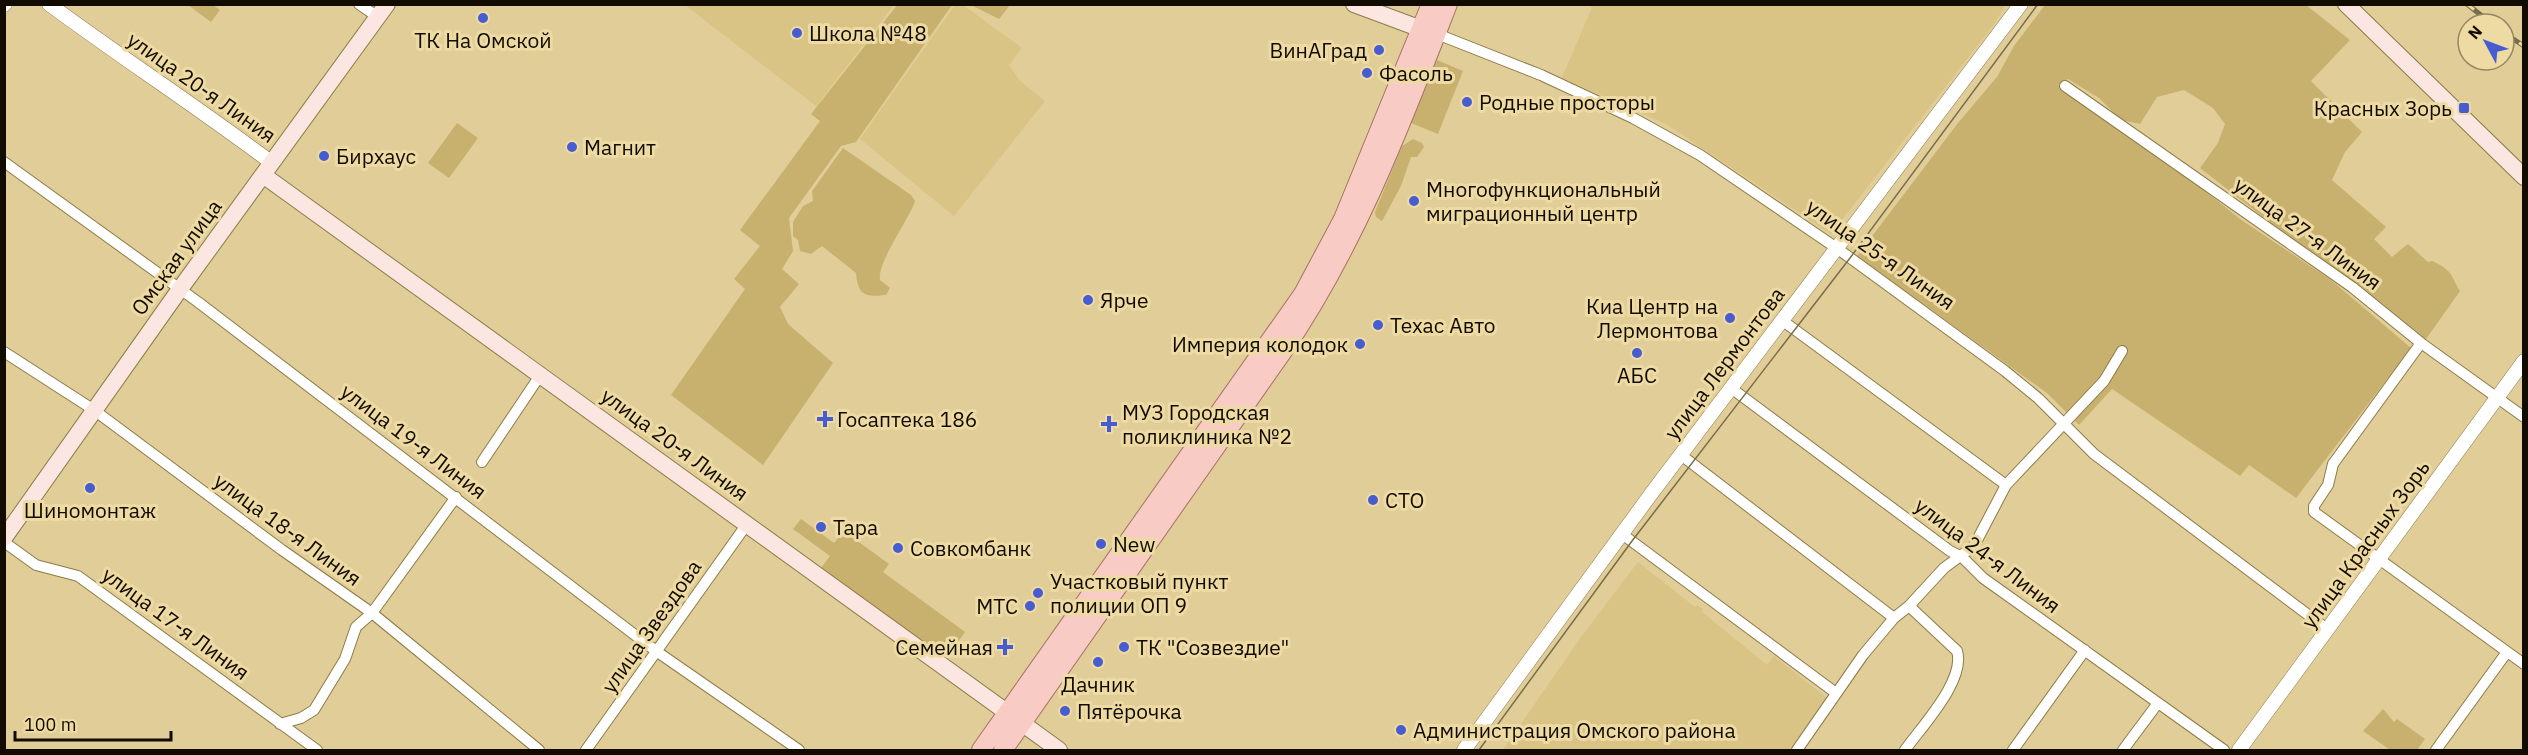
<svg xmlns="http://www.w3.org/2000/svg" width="2528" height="755" viewBox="0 0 2528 755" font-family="'IBM Plex Sans',sans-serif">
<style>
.built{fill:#d9c385}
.green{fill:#c8b16e}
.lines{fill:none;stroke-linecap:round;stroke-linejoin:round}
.minor-casing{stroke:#8d7b47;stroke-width:12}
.tertiary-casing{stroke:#8d7b47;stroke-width:15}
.secondary-casing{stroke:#8d7b47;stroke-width:18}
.primary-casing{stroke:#a57265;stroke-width:20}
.minor{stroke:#fff;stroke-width:10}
.tertiary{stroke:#fff;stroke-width:14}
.secondary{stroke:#fce6e1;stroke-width:16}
.primary{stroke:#f8ccc4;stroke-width:18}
.tram{stroke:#796c4b;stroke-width:1.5}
.rail-casing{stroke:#796c4b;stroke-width:5}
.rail{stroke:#eedaa3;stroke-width:3;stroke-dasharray:9;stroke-linecap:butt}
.poi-dot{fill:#465cd0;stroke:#eedaa3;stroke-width:2}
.labels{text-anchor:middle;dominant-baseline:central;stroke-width:6;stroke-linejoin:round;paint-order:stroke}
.poi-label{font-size:21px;fill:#120b00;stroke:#eedaa3;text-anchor:start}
.street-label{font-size:21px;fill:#120b00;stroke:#eedaa3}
</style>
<rect width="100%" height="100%" fill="#e1cd97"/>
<path class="built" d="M 685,5 L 894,5 L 816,106 Z
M 955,5 L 963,5 L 1022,48 L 1009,65 L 1020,81 L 1045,101 L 954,216 L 860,139 Z
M 1588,5 L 2005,5 L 1995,23 L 1831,234 L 1666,124 L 1562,78 L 1592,7 Z
M 1638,562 L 1695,607 L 1697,605 L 1703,609 L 1702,612 L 1767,665 L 1774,656 L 1827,698 L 1789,750 L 1503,750 L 1581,637 Z"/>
<path class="green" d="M 898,4 L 952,5 L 856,142 L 841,146 L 789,218 L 793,251 L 782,269 L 799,284 L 780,307 L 788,324 L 833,363 L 763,465 L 671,395 L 745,289 L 734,279 L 760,246 L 740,230 L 820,121 L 811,114 Z
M 188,5 L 213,5 L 220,10 L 211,22 Z
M 971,5 L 1010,5 L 999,19 Z
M 2045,5 L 2306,5 L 2350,40 L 2311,81 L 2362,132 L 2345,152 L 2332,180 L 2386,227 L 2374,239 L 2392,257 L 2408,244 L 2428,262 L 2432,261 C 2454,271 2450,275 2460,291 L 2424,342 L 2200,168 L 2218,143 L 2225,124 L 2213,108 L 2184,90 L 2157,97 L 2140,124 L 2121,120 L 2099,98 L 2068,79 L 2058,85 L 2180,171 L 2240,219 L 2331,280 L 2411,348 L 2296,498 L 2249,465 L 2240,476 L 2112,389 L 2079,425 L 2047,393 L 1857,256 L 1958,123 L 1997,77 L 2014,46 Z
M 1437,60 L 1463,71 L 1438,134 L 1411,123 Z
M 457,123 L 478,138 L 449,178 L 428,163 Z
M 1413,139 L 1422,143 L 1424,147 L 1417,157 L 1411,157 L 1401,186 L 1382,221 L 1376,217 L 1375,212 L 1402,146 Z
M 843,148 L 911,195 L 915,201 C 908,222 877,262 880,280 L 890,288 L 886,295 C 865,297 858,296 856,273 L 822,246 L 811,254 L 800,251 L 798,240 L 793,236 L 793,222 L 803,206 L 813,201 L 812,191 Z
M 801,519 L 834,543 L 844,531 L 889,564 L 883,572 L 965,632 L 949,655 L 944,656 L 821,568 L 830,556 L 793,529 Z
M 2383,709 L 2394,722 L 2397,719 L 2425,739 L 2417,750 L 2390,750 L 2363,731 Z"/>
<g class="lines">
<defs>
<path id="minor" d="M 359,4 L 378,17
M 1437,34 L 1541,75 L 1633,118 L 1700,155 L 1838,249 L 2005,371 L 2038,398 L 2094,454 L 2327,629
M 2065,86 L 2352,287 L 2421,343 L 2524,417
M 4,162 L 198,302 L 656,651 L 799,750
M 1783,321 L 2006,485
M 2421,343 L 2333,464 L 2328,485 L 2314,506 L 2314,512 L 2524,664
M 4,352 L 94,410 L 282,550 L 372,613 L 539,750
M 1731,388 L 1950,551 L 1962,557 L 1983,578 L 2224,750
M 1681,455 L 1894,618
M 482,462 L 541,374
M 1622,534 L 1836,693
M 4,542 L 36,565 L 78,576 L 317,750
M 280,724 L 301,718 L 314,710 L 345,659 L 356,627 L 372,613 L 456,497
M 586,750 L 747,524
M 1797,750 L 1863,655 L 1894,618 L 1909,606 L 1944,568 L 1974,546 L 2006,485 L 2104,381 L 2122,351
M 1905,750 C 1922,726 1966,680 1957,651 L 1909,606
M 2013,750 L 2085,650
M 2123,750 L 2158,703
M 2436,750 L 2507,652"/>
<path id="tertiary" d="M 49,4 C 122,58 199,108 272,163
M 4,5 L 5,4
M 1464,750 L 1651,494 L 2021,4
M 2239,750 L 2524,361"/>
<path id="secondary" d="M 1354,4 L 1432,33
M 2346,4 L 2524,177
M 263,175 L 1059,750
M 4,538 L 180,289 L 387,4"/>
<path id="primary" d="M 981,750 L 1303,294 L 1343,219 L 1431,4
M 1003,750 L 1281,354 C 1355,247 1401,125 1448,4"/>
</defs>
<use href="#minor" class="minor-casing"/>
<use href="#tertiary" class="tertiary-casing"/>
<use href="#secondary" class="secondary-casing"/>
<use href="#primary" class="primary-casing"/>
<use href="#minor" class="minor"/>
<use href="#tertiary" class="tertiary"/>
<use href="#secondary" class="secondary"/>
<use href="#primary" class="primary"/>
<path class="tram" d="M 1479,750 L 1632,541 L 1850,258 L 2038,4"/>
<defs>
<path id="rail" d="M 2467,4 L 2492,24
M 2504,33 L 2524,46"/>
</defs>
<use href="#rail" class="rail-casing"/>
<use href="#rail" class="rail"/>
</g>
<g class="poi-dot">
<circle cx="483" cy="18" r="6"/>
<circle cx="797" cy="33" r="6"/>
<circle cx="1379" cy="50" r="6"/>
<circle cx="1367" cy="73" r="6"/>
<circle cx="1467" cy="102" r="6"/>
<rect x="2458" y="102" width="12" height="12" rx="3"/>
<circle cx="572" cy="147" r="6"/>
<circle cx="324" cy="156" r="6"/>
<circle cx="1414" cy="201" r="6"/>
<circle cx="1088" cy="300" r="6"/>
<circle cx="1730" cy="318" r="6"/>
<circle cx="1378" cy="325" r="6"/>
<circle cx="1360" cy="344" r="6"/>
<circle cx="1637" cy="353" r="6"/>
<path d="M822 410h6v6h6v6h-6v6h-6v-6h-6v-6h6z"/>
<path d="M1106 415h6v6h6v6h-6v6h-6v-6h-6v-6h6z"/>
<circle cx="90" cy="488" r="6"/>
<circle cx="1373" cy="500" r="6"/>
<circle cx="821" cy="527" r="6"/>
<circle cx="1101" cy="544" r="6"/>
<circle cx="898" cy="548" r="6"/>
<circle cx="1038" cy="593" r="6"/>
<circle cx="1030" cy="606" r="6"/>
<path d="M1002 638h6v6h6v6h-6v6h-6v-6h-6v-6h6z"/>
<circle cx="1124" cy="647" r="6"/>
<circle cx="1098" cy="662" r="6"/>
<circle cx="1065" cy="711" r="6"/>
<circle cx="1401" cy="730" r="6"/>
</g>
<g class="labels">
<g class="poi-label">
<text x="809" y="33">Школа №48</text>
<text x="483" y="40" text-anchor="middle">ТК На Омской</text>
<text x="1367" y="50" text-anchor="end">ВинАГрад</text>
<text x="1379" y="73">Фасоль</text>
<text x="1479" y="102">Родные просторы</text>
<text x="2452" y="108" text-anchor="end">Красных Зорь</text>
<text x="584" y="147">Магнит</text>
<text x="336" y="156">Бирхаус</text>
<text x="1426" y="189">Многофункциональный<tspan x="1426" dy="24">миграционный центр</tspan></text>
<text x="1100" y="300">Ярче</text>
<text x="1718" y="306" text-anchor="end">Киа Центр на<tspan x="1718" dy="24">Лермонтова</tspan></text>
<text x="1390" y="325">Техас Авто</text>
<text x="1348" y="344" text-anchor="end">Империя колодок</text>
<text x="1637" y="375" text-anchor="middle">АБС</text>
<text x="1122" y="412">МУЗ Городская<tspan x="1122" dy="24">поликлиника №2</tspan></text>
<text x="837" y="419">Госаптека 186</text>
<text x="1385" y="500">СТО</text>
<text x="90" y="510" text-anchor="middle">Шиномонтаж</text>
<text x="833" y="527">Тара</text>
<text x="1113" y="544">New</text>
<text x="910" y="548">Совкомбанк</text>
<text x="1050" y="581">Участковый пункт<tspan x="1050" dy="24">полиции ОП 9</tspan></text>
<text x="1018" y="606" text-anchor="end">МТС</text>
<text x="993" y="647" text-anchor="end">Семейная</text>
<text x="1136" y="647">ТК "Созвездие"</text>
<text x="1098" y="684" text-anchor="middle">Дачник</text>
<text x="1077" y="711">Пятёрочка</text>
<text x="1413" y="730">Администрация Омского района</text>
</g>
<g class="street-label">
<text transform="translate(202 87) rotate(35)">улица 20-я Линия</text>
<text transform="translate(2308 233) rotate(36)">улица 27-я Линия</text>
<text transform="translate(1881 254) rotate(35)">улица 25-я Линия</text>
<text transform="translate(176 257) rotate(-54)">Омская улица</text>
<text transform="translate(1724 363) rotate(-53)">улица Лермонтова</text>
<text transform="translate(414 441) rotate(37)">улица 19-я Линия</text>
<text transform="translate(675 444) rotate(36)">улица 20-я Линия</text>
<text transform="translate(288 529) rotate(36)">улица 18-я Линия</text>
<text transform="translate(2365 544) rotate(-54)">улица Красных Зорь</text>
<text transform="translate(1988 555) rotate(37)">улица 24-я Линия</text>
<text transform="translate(176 623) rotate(36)">улица 17-я Линия</text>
<text transform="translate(651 626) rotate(-55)">улица Звездова</text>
</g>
</g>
<rect width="2528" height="755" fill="none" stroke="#120b00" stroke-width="12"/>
<g transform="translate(2486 42) rotate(311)"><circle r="28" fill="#eedaa3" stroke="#968762" stroke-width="1.5"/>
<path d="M0-4.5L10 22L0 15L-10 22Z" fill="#465cd0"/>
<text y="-9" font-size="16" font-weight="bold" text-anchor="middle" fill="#120b00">N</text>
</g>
<path d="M15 731v9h156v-9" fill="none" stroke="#120b00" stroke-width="3"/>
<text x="24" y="731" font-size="18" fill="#120b00" stroke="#eedaa3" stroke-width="4.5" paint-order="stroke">100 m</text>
</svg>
